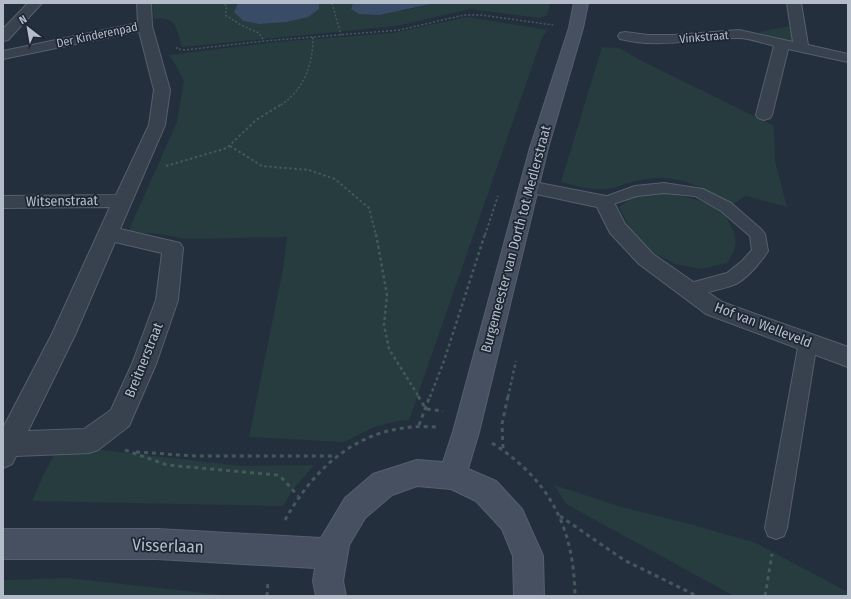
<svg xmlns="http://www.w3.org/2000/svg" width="851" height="599" viewBox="0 0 851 599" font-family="'Fira Sans Condensed',sans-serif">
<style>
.green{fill:#263c3f}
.water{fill:#394c67}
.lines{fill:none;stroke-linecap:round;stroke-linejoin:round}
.lane-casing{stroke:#565f6c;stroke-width:2}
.street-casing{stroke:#565f6c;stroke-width:2}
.secondary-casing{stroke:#565f6c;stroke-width:2}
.path-far3{stroke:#44595c;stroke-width:1.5;stroke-dasharray:2 2;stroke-linecap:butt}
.path-far2{stroke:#44595c;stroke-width:2;stroke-dasharray:2.5 2.5;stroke-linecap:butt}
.path-far1{stroke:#44595c;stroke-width:2.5;stroke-dasharray:3 3;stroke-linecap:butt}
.path{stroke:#44595c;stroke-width:3;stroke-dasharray:4 4;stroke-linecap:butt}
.lane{fill:#38414e;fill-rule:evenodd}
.street{fill:#38414e;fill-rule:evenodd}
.secondary{fill:#465061;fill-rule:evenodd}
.labels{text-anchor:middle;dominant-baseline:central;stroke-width:3.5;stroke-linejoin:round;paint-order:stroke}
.far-street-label{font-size:12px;fill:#b4bcc9;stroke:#1d2633}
.street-label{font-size:14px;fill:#b4bcc9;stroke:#1d2633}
.near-street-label{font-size:17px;fill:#b4bcc9;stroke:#1d2633}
</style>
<rect width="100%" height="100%" fill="#242f3e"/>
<path class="green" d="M 153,3 L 238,3 L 234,12 L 243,21 L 259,24 L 319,9 L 319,3 L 353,3 L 351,9 L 403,11 L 436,3 L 550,3 L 547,15 L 540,18 L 470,9 L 396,26 L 182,47 C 176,28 177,16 154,19 Z
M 467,17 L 548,30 L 542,38 L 409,420 L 398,421 L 374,427 L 344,442 L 249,437 L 283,269 L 287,237 L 187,239 L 159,234 L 128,232 L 177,122 L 184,81 L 177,67 L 169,55 L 276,42 L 393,33 Z
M 789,26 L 795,31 L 792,43 L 769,39 L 759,32 Z
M 602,47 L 619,48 L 642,61 L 774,126 L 775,161 L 787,207 L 746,196 L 733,204 C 709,191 685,177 657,178 C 641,178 627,184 612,188 C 596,192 577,186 561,182 Z
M 650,192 C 673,195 708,197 725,216 C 727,218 729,223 731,226 C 739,241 736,250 727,263 L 701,269 L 675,264 L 652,252 L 630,229 L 619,207 L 633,197 Z
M 75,447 L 242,466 L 314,465 L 292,491 L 283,506 L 32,501 L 43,476 L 55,453 Z
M 554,485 L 618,506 L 686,523 L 756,543 L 848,592 L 848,596 L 734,596 L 566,504 Z
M 68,578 L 232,596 L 3,596 L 3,580 Z"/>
<path class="water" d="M 238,3 L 319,3 L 319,9 L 308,17 L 286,22 L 259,24 L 243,21 L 234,12 Z
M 353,3 L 436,3 L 379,15 L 359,14 L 351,9 Z"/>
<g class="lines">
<defs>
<path id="lane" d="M 664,183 L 703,189 L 731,203 L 762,230 L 765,234 L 768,251 C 761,262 749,276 738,283 C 725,289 703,293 689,296 L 683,295 L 681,290 L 683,285 L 727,273 L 742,261 L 752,250 L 750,236 L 721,211 L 695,196 L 664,193 L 637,196 L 604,207 L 599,205 L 597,202 L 599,199 L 635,186 Z
M 808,335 L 814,337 L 817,342 L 787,528 L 784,536 L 776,539 L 768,536 L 765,528 L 799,342 L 802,337 Z"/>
<path id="street" d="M 28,3 L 42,3 L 8,40 L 3,41 L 3,29 Z
M 137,3 L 151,3 L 152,26 L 170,90 L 165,125 L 120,229 L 180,243 L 183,248 L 178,300 L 156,364 L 129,426 L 98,450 L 89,453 L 16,456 L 12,464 L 3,468 L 3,428 L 52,334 L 110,207 L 3,208 L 3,196 L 116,195 L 149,125 L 154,90 L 139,31 L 3,59 L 3,51 L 138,23 ZM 115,242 L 162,253 L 156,300 L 132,364 L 111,410 L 84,429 L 28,431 L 75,335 Z
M 787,3 L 801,3 L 808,45 L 848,54 L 848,62 L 788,49 L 772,115 L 770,118 L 764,120 L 758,118 L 756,115 L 774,46 C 763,43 749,38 738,38 C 698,38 659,49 620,39 L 618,36 L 620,33 L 625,32 L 648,35 L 674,35 L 739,30 L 793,42 Z
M 529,181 L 611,197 L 625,224 L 653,254 L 722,302 L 848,347 L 848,367 L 706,314 L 639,264 L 610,233 L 597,207 L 522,191 L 520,187 L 522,183 Z"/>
<path id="secondary" d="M 574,3 L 588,3 L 583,28 L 548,148 L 479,432 L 468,469 L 496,481 L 522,509 L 543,556 L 544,596 L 514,596 L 513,556 L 502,529 L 476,501 L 451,489 L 417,486 L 392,495 L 365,518 L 349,545 L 343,581 L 346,596 L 316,596 L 313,581 L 315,568 L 157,559 L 3,559 L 3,529 L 157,529 L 321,538 L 345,498 L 373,474 L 417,460 L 443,462 L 453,432 L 530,148 L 569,28 Z"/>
</defs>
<use href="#lane" class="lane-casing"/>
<use href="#street" class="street-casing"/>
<use href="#secondary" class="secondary-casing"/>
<path class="path-far3" d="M 221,3 L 227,6 L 225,15 L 241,25 L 259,33 L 264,41
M 332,3 L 341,35
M 177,47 L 177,49 L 185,50 L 264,41 L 400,30 L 464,15 L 481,15 L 553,25
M 281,105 C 304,89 313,65 313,37"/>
<path class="path-far2" d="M 230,146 L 262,166 L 309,170 L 335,179 L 369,208 L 376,235
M 166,166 L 227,148 L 256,120 L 282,104
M 485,235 L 498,196"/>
<path class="path-far1" d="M 376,234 L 387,295 L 384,325 L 389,349 L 419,397
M 430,397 L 444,361 L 485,234
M 508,397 L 516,361"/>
<path class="path" d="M 418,396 L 426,409 L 443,411
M 419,425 L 430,396
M 492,443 C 550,480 574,528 575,596
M 503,448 L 502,424 L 508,396
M 125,450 L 167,465 L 277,475 L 283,479 L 298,496
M 136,452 L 196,456 L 335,456
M 560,516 L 624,560 L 697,596
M 285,520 C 313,470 354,431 413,427 C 421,426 430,427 438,427
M 267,596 L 268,582
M 765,596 L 772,554"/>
<use href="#lane" class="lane"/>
<use href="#street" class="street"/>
<use href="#secondary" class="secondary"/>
</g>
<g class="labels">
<g class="far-street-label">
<text transform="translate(97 35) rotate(-12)">Der Kinderenpad</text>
<text transform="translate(704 37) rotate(-5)">Vinkstraat</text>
</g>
<g class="street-label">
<text transform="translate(62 201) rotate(-1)">Witsenstraat</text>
<text transform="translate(516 239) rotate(-75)">Burgemeester van Dorth tot Medlerstraat</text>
<text transform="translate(763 325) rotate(21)">Hof van Welleveld</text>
<text transform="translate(144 360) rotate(-68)">Breitnerstraat</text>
</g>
<g class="near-street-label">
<text transform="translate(168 546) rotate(2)">Visserlaan</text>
</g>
</g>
<rect width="851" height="599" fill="none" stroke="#b4bcc9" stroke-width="8"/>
<g transform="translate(28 28) rotate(329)" stroke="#1d2633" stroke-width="3" paint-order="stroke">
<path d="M0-3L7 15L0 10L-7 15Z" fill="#b4bcc9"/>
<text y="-6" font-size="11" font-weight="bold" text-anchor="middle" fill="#b4bcc9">N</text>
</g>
</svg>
